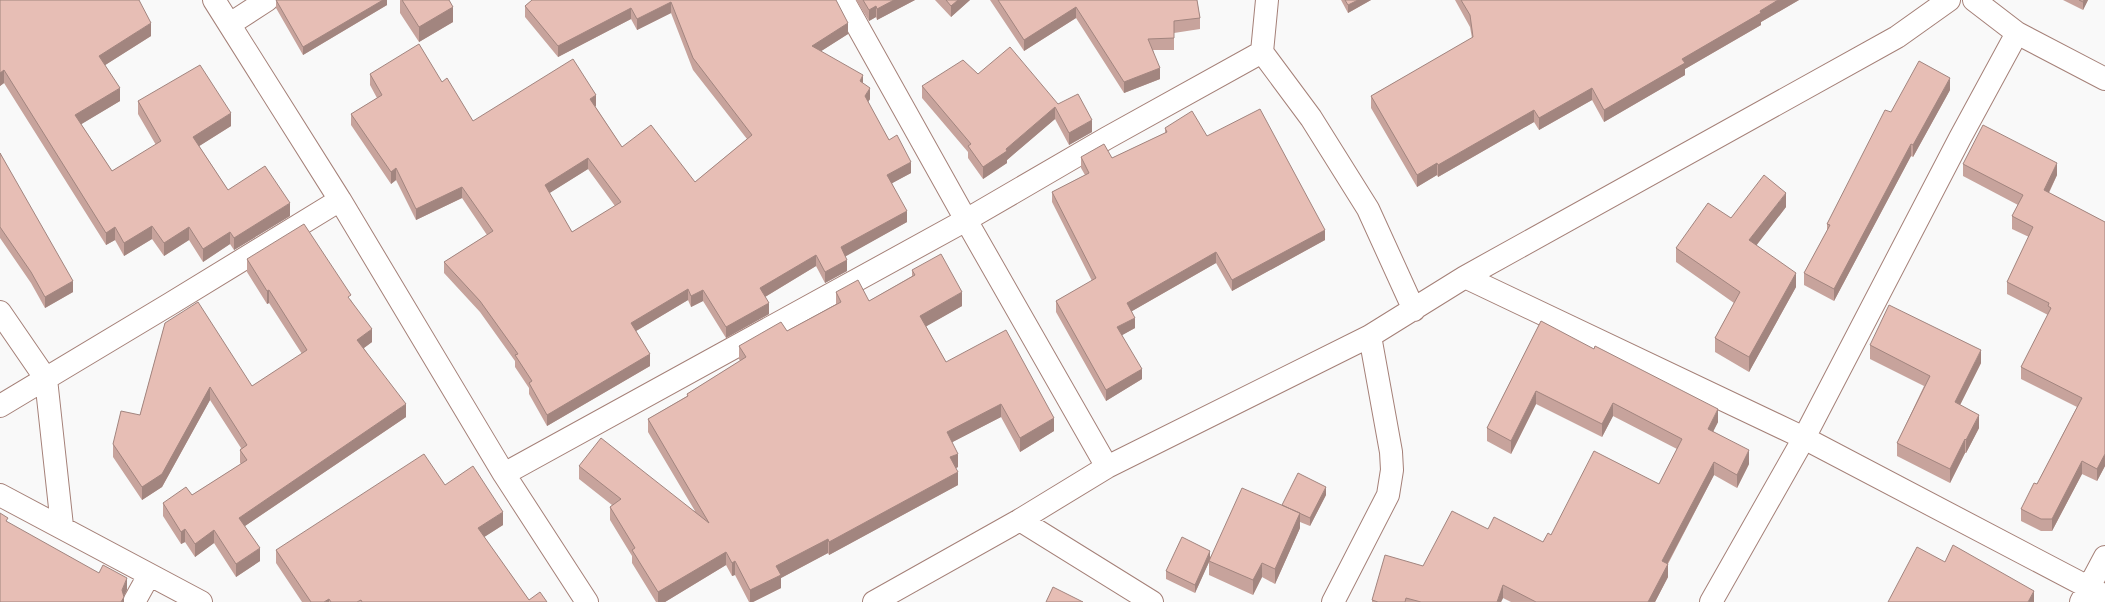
<svg xmlns="http://www.w3.org/2000/svg" width="2105" height="602" viewBox="0 0 2105 602" font-family="'PT Sans Narrow',sans-serif">
<style>
.lines{fill:none;stroke-linecap:round;stroke-linejoin:round}
.minor-casing{stroke:#a58078;stroke-width:24}
.minor{stroke:#fff;stroke-width:22}
.wall{fill:#c7a39c;fill-rule:evenodd}
.shaded-wall{fill:#a2857f}
.building{fill:#e7beb5;stroke:#a2857f;fill-rule:evenodd}
</style>
<rect width="100%" height="100%" fill="#f9f9f9"/>
<g class="lines">
<defs>
<path id="minor" d="M 214,0 L 340,200 L 504,474 L 587,602
M 843,0 L 966,220 L 1107,467
M 1267,0 L 1262,52 L 1311,118 L 1368,209 L 1414,310
M 1974,0 L 2017,33 L 2105,79
M 230,24 L 267,0
M 1465,277 L 1804,438 L 2105,596
M 0,312 L 46,379 L 62,526
M 0,406 L 170,304 L 340,200
M 504,474 L 966,220 L 1107,138 L 1262,52
M 0,495 L 201,602
M 1020,520 L 1152,602
M 134,602 L 149,575
M 874,602 L 1020,520 L 1107,467 L 1370,336 L 1465,277 L 1897,37 L 1949,0
M 1333,602 L 1388,495 L 1392,470 L 1391,452 L 1370,336
M 1711,602 L 1804,438 L 1960,138 L 2017,33
M 2081,602 L 2105,557"/>
</defs>
<use href="#minor" class="minor-casing"/>
<use href="#minor" class="minor"/>
</g>
<path class="wall" d="M 0,0 L 151,36 L 105,65 L 120,101 L 81,124 L 112,171 L 156,145 L 138,114 L 138,101 L 231,126 L 199,146 L 228,190 L 290,216 L 234,250 L 230,244 L 203,262 L 189,240 L 164,256 L 152,239 L 124,256 L 115,240 L 106,245 L 4,83 L 0,86 Z
M 276,0 L 387,0 L 387,5 L 303,55 L 276,8 Z
M 400,0 L 449,0 L 453,22 L 419,42 L 400,13 Z
M 532,0 L 836,0 L 848,34 L 821,51 L 863,84 L 870,99 L 868,102 L 889,140 L 911,173 L 892,183 L 907,222 L 845,256 L 847,271 L 825,283 L 816,266 L 765,297 L 769,314 L 726,338 L 703,301 L 691,307 L 688,300 L 636,331 L 650,366 L 547,426 L 529,394 L 529,388 L 515,367 L 515,361 L 480,312 L 444,273 L 444,262 L 487,235 L 462,198 L 416,220 L 396,180 L 391,184 L 351,125 L 351,114 L 377,98 L 370,85 L 370,74 L 442,82 L 473,121 L 596,106 L 595,106 L 622,147 L 695,182 L 747,139 L 693,70 L 671,13 L 637,30 L 631,19 L 558,57 L 525,17 L 525,6 ZM 588,169 L 615,206 L 572,232 L 549,193 Z
M 856,0 L 915,0 L 877,20 L 876,17 L 869,21 Z
M 935,0 L 970,0 L 951,17 Z
M 990,0 L 1197,0 L 1200,18 L 1200,29 L 1174,33 L 1174,50 L 1153,50 L 1160,79 L 1124,93 L 1076,18 L 1024,51 Z
M 1341,0 L 1371,0 L 1348,13 Z
M 1455,0 L 1799,0 L 1761,22 L 1761,25 L 1685,69 L 1685,75 L 1604,122 L 1592,100 L 1539,130 L 1534,122 L 1438,177 L 1437,175 L 1417,187 L 1371,108 L 1371,96 L 1472,38 L 1470,27 Z
M 2063,0 L 2088,0 L 2083,10 Z
M 978,74 L 1058,104 L 1092,132 L 1069,145 L 1055,119 L 1007,160 L 1007,163 L 983,179 L 968,158 L 968,152 L 922,98 L 922,86 Z
M 1950,90 L 1913,157 L 1911,156 L 1834,301 L 1804,285 L 1804,273 L 1827,231 L 1827,224 L 1891,112 Z
M 1165,128 L 1207,136 L 1325,240 L 1232,291 L 1216,263 L 1132,311 L 1135,328 L 1122,335 L 1142,379 L 1106,401 L 1056,312 L 1056,301 L 1092,281 L 1052,202 L 1052,192 L 1085,175 L 1081,168 L 1081,157 L 1112,158 L 1165,133 Z
M 0,153 L 73,292 L 45,308 L 31,283 L 0,238 Z
M 1963,164 L 2057,175 L 2049,193 L 2105,222 L 2105,466 L 2097,481 L 2082,474 L 2052,531 L 2041,531 L 2021,521 L 2021,509 L 2037,484 L 2077,407 L 2021,379 L 2021,367 L 2048,315 L 2007,294 L 2007,282 L 2029,237 L 2012,229 L 2012,216 L 2018,205 L 1963,176 Z
M 1786,207 L 1756,245 L 1796,287 L 1749,372 L 1715,352 L 1715,338 L 1734,303 L 1676,262 L 1676,248 L 1731,218 Z
M 247,259 L 351,300 L 372,342 L 364,348 L 406,417 L 245,526 L 260,561 L 236,577 L 214,543 L 195,557 L 185,542 L 181,544 L 163,516 L 163,503 L 192,495 L 241,464 L 240,463 L 240,450 L 241,448 L 210,400 L 162,487 L 142,500 L 113,457 L 113,444 L 140,415 L 165,323 L 252,386 L 302,354 L 269,303 L 267,304 L 247,272 Z
M 912,270 L 962,306 L 926,326 L 946,362 L 1054,431 L 1020,452 L 1001,417 L 952,442 L 958,467 L 956,468 L 958,485 L 829,555 L 828,553 L 781,578 L 781,588 L 753,602 L 749,602 L 735,575 L 732,576 L 726,565 L 665,602 L 656,602 L 632,563 L 632,556 L 610,520 L 610,507 L 612,505 L 579,479 L 579,466 L 695,511 L 648,432 L 648,419 L 687,396 L 687,394 L 740,361 L 739,359 L 739,346 L 787,331 L 836,305 L 836,292 L 869,301 L 912,276 Z
M 1541,321 L 1718,422 L 1713,431 L 1749,464 L 1737,488 L 1714,475 L 1668,564 L 1668,577 L 1655,602 L 1511,602 L 1503,598 L 1501,602 L 1372,602 L 1372,600 L 1423,566 L 1488,529 L 1543,542 L 1551,535 L 1659,484 L 1677,449 L 1613,416 L 1602,437 L 1536,404 L 1511,454 L 1487,441 L 1487,428 Z
M 1870,345 L 1981,363 L 1960,405 L 1979,428 L 1966,453 L 1965,453 L 1950,483 L 1897,456 L 1897,443 L 1924,386 L 1870,359 Z
M 445,485 L 503,525 L 484,537 L 529,600 L 547,602 L 302,602 L 276,563 L 276,550 Z
M 1326,495 L 1310,526 L 1300,522 L 1300,528 L 1275,584 L 1262,577 L 1253,595 L 1209,575 L 1209,562 L 1195,593 L 1166,579 L 1166,571 L 1210,557 L 1282,505 Z"/>
<path class="shaded-wall" d="M 383,0 L 387,0 L 387,5 L 303,55 L 303,47 Z
M 894,0 L 915,0 L 877,20 L 877,9 Z
M 958,0 L 970,0 L 951,17 L 951,6 Z
M 1358,0 L 1371,0 L 1348,13 L 1348,5 Z
M 1778,0 L 1799,0 L 1761,22 L 1761,25 L 1685,69 L 1685,75 L 1604,122 L 1604,110 L 1682,59 Z
M 2084,0 L 2088,0 L 2083,10 L 2083,2 Z
M 671,2 L 671,13 L 637,30 L 637,19 Z
M 876,6 L 876,17 L 869,21 L 869,10 Z
M 453,7 L 453,22 L 419,42 L 419,27 Z
M 1076,7 L 1076,18 L 1024,51 L 1024,40 Z
M 631,8 L 631,19 L 558,57 L 558,46 Z
M 151,23 L 151,36 L 99,69 L 99,56 Z
M 848,23 L 848,34 L 812,57 L 812,46 Z
M 1160,68 L 1160,79 L 1124,93 L 1124,82 Z
M 4,70 L 4,83 L 0,86 L 0,73 Z
M 863,75 L 863,87 L 860,81 Z
M 1950,78 L 1950,90 L 1913,157 L 1913,145 Z
M 120,88 L 120,101 L 75,128 L 75,115 Z
M 870,88 L 870,99 L 865,107 L 865,96 Z
M 1592,88 L 1592,100 L 1539,130 L 1539,118 Z
M 596,95 L 596,106 L 590,110 L 590,99 Z
M 1055,107 L 1055,119 L 1007,160 L 1007,163 L 983,179 L 983,167 L 1006,149 Z
M 1534,110 L 1534,122 L 1438,177 L 1438,165 Z
M 231,113 L 231,126 L 193,150 L 193,137 Z
M 1092,120 L 1092,132 L 1069,145 L 1069,133 Z
M 1911,144 L 1911,156 L 1834,301 L 1834,289 Z
M 588,158 L 588,169 L 545,196 L 545,185 Z
M 911,162 L 911,173 L 887,186 L 887,175 Z
M 1437,163 L 1437,175 L 1417,187 L 1417,175 Z
M 2057,163 L 2057,175 L 2044,202 L 2044,190 Z
M 396,168 L 396,180 L 391,184 L 391,172 Z
M 462,187 L 462,198 L 416,220 L 416,209 Z
M 1786,193 L 1786,207 L 1749,255 L 1749,240 Z
M 290,203 L 290,216 L 234,250 L 234,238 Z
M 907,211 L 907,222 L 841,259 L 841,247 Z
M 152,226 L 152,239 L 124,256 L 124,243 Z
M 115,227 L 115,240 L 106,245 L 106,233 Z
M 189,227 L 189,240 L 164,256 L 164,243 Z
M 1325,230 L 1325,240 L 1232,291 L 1232,280 Z
M 230,232 L 230,244 L 203,262 L 203,249 Z
M 1216,252 L 1216,263 L 1127,314 L 1127,303 Z
M 816,255 L 816,266 L 760,300 L 760,288 Z
M 847,260 L 847,271 L 825,283 L 825,272 Z
M 1796,273 L 1796,287 L 1749,372 L 1749,357 Z
M 73,281 L 73,292 L 45,308 L 45,297 Z
M 688,289 L 688,300 L 631,334 L 631,323 Z
M 269,290 L 269,303 L 267,304 L 267,291 Z
M 703,290 L 703,301 L 691,307 L 691,296 Z
M 962,292 L 962,306 L 920,330 L 920,316 Z
M 769,303 L 769,314 L 726,338 L 726,327 Z
M 1135,318 L 1135,328 L 1117,338 L 1117,327 Z
M 372,329 L 372,342 L 357,353 L 357,340 Z
M 1981,350 L 1981,363 L 1955,415 L 1955,402 Z
M 650,354 L 650,366 L 547,426 L 547,415 Z
M 1142,369 L 1142,379 L 1106,401 L 1106,390 Z
M 210,387 L 210,400 L 162,487 L 142,500 L 142,487 Z
M 1536,391 L 1536,404 L 1511,454 L 1511,441 Z
M 1613,403 L 1613,416 L 1602,437 L 1602,424 Z
M 406,404 L 406,417 L 239,530 L 239,518 Z
M 1001,404 L 1001,417 L 947,445 L 947,432 Z
M 1718,409 L 1718,422 L 1708,442 L 1708,429 Z
M 1979,415 L 1979,428 L 1966,453 L 1966,440 Z
M 1054,418 L 1054,431 L 1020,452 L 1020,438 Z
M 1965,439 L 1965,453 L 1950,483 L 1950,469 Z
M 1749,450 L 1749,464 L 1737,488 L 1737,475 Z
M 958,454 L 958,467 L 950,471 L 950,457 Z
M 2105,454 L 2105,466 L 2097,481 L 2097,469 Z
M 2082,461 L 2082,474 L 2052,531 L 2052,519 Z
M 1714,462 L 1714,475 L 1662,574 L 1662,561 Z
M 958,472 L 958,485 L 829,555 L 829,542 Z
M 1326,487 L 1326,495 L 1310,526 L 1310,518 Z
M 503,512 L 503,525 L 478,541 L 478,528 Z
M 1300,513 L 1300,528 L 1275,584 L 1275,569 Z
M 185,529 L 185,542 L 181,544 L 181,532 Z
M 214,530 L 214,543 L 195,557 L 195,544 Z
M 828,539 L 828,553 L 781,578 L 781,588 L 753,602 L 750,602 L 750,590 L 776,566 Z
M 260,548 L 260,561 L 236,577 L 236,564 Z
M 1210,551 L 1210,559 L 1209,561 L 1209,562 L 1195,593 L 1195,585 Z
M 726,552 L 726,565 L 665,602 L 658,602 L 658,592 Z
M 735,561 L 735,575 L 732,576 L 732,563 Z
M 1262,563 L 1262,577 L 1253,595 L 1253,580 Z
M 1668,564 L 1668,577 L 1655,602 L 1648,602 Z
M 127,578 L 127,590 L 122,600 L 124,597 L 124,602 L 121,602 L 122,590 Z
M 1503,585 L 1503,598 L 1501,602 L 1497,602 Z
M 2034,591 L 2034,602 L 2028,602 Z
M 329,599 L 329,602 L 324,602 Z"/>
<path class="building" d="M 0,0 L 139,0 L 151,23 L 99,56 L 120,88 L 75,115 L 112,171 L 161,141 L 138,101 L 200,65 L 231,113 L 193,137 L 228,190 L 265,166 L 290,203 L 234,238 L 230,232 L 203,249 L 189,227 L 164,243 L 152,226 L 124,243 L 115,227 L 106,233 L 4,70 L 0,73 Z
M 276,0 L 383,0 L 303,47 Z
M 402,0 L 449,0 L 453,7 L 419,27 Z
M 532,0 L 836,0 L 848,23 L 812,46 L 863,75 L 860,81 L 870,88 L 865,96 L 889,140 L 897,135 L 911,162 L 887,175 L 907,211 L 841,247 L 847,260 L 825,272 L 816,255 L 760,288 L 769,303 L 726,327 L 703,290 L 691,296 L 688,289 L 631,323 L 650,354 L 547,415 L 529,383 L 532,381 L 515,355 L 518,354 L 480,301 L 444,262 L 493,231 L 462,187 L 416,209 L 396,168 L 391,172 L 351,114 L 382,95 L 370,74 L 419,44 L 442,82 L 447,78 L 473,121 L 573,59 L 596,95 L 590,99 L 622,147 L 651,125 L 695,182 L 752,135 L 693,58 L 671,2 L 637,19 L 631,8 L 558,46 L 525,6 ZM 588,158 L 621,202 L 572,232 L 545,185 Z
M 863,0 L 894,0 L 877,9 L 876,6 L 869,10 Z
M 946,0 L 958,0 L 951,6 Z
M 998,0 L 1197,0 L 1200,18 L 1174,21 L 1174,38 L 1148,39 L 1160,68 L 1124,82 L 1076,7 L 1024,40 Z
M 1345,0 L 1358,0 L 1348,5 Z
M 1461,0 L 1778,0 L 1760,11 L 1761,13 L 1682,59 L 1685,63 L 1604,110 L 1592,88 L 1539,118 L 1534,110 L 1438,165 L 1437,163 L 1417,175 L 1371,96 L 1473,37 L 1470,15 Z
M 2079,0 L 2084,0 L 2083,2 Z
M 1010,47 L 1058,104 L 1078,94 L 1092,120 L 1069,133 L 1055,107 L 1006,149 L 1007,151 L 983,167 L 968,146 L 971,144 L 922,86 L 963,60 L 978,74 Z
M 1919,61 L 1950,78 L 1913,145 L 1911,144 L 1834,289 L 1804,273 L 1830,225 L 1827,224 L 1885,110 L 1891,112 Z
M 1260,109 L 1325,230 L 1232,280 L 1216,252 L 1127,303 L 1135,318 L 1117,327 L 1142,369 L 1106,390 L 1056,301 L 1096,278 L 1052,192 L 1089,173 L 1081,157 L 1104,144 L 1112,158 L 1167,132 L 1165,128 L 1192,111 L 1207,136 Z
M 1983,125 L 2057,163 L 2044,190 L 2105,222 L 2105,454 L 2097,469 L 2082,461 L 2052,519 L 2041,519 L 2021,509 L 2034,483 L 2037,484 L 2082,398 L 2021,367 L 2051,308 L 2048,306 L 2049,303 L 2007,282 L 2033,227 L 2012,216 L 2023,195 L 1963,164 Z
M 0,153 L 73,281 L 45,297 L 31,272 L 0,227 Z
M 1764,175 L 1786,193 L 1749,240 L 1796,273 L 1749,357 L 1715,338 L 1740,292 L 1676,248 L 1708,203 L 1731,218 Z
M 304,224 L 351,295 L 348,297 L 372,329 L 357,340 L 406,404 L 239,518 L 260,548 L 236,564 L 214,530 L 195,544 L 185,529 L 181,532 L 163,503 L 186,487 L 192,495 L 247,460 L 240,450 L 247,445 L 210,387 L 162,474 L 142,487 L 113,444 L 121,411 L 140,415 L 165,323 L 198,302 L 252,386 L 307,350 L 269,290 L 267,291 L 247,259 Z
M 941,254 L 962,292 L 920,316 L 946,362 L 1006,330 L 1054,418 L 1020,438 L 1001,404 L 947,432 L 958,454 L 950,457 L 958,472 L 829,542 L 828,539 L 776,566 L 781,575 L 750,590 L 735,561 L 732,563 L 726,552 L 658,592 L 632,550 L 635,548 L 610,507 L 621,499 L 579,466 L 601,438 L 709,523 L 648,419 L 688,396 L 687,394 L 746,357 L 739,346 L 781,322 L 787,331 L 841,302 L 836,292 L 858,280 L 869,301 L 915,275 L 912,270 Z
M 1889,305 L 1981,350 L 1955,402 L 1979,415 L 1966,440 L 1965,439 L 1950,469 L 1897,443 L 1930,376 L 1870,345 Z
M 1541,321 L 1594,349 L 1595,346 L 1718,409 L 1708,429 L 1749,450 L 1737,475 L 1714,462 L 1662,561 L 1668,564 L 1648,602 L 1536,602 L 1503,585 L 1497,602 L 1421,602 L 1406,598 L 1405,602 L 1378,602 L 1372,600 L 1385,555 L 1423,566 L 1452,511 L 1488,529 L 1494,517 L 1543,542 L 1548,533 L 1551,535 L 1594,451 L 1659,484 L 1682,439 L 1613,403 L 1602,424 L 1536,391 L 1511,441 L 1487,428 Z
M 424,454 L 445,485 L 473,466 L 503,512 L 478,528 L 529,600 L 540,592 L 547,602 L 362,602 L 361,600 L 357,602 L 331,602 L 329,599 L 324,602 L 311,602 L 276,550 Z
M 1298,473 L 1326,487 L 1310,518 L 1282,505 Z
M 1242,488 L 1300,513 L 1275,569 L 1262,563 L 1253,580 L 1209,561 Z
M 0,513 L 8,518 L 6,521 L 99,573 L 103,565 L 127,578 L 122,590 L 124,597 L 121,602 L 0,602 Z
M 1182,537 L 1210,551 L 1195,585 L 1166,571 Z
M 1953,545 L 2034,591 L 2028,602 L 1888,602 L 1917,547 L 1945,562 Z
M 1053,587 L 1083,602 L 1046,602 Z"/>
</svg>
